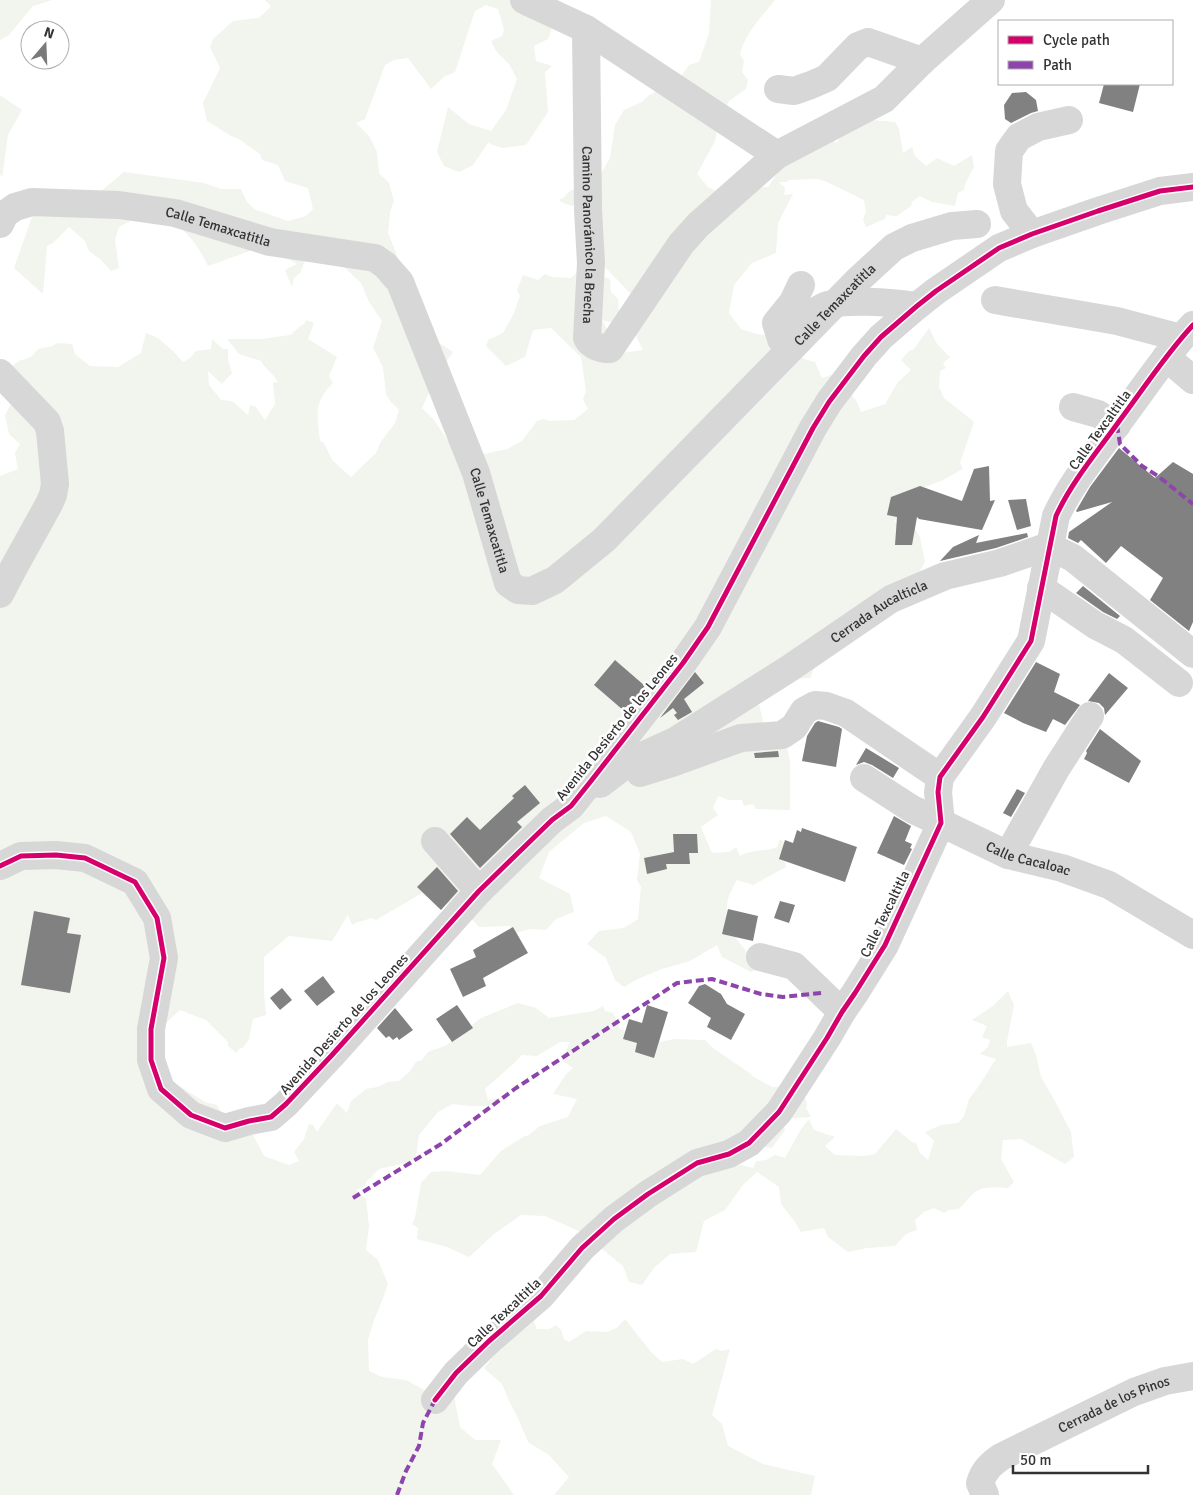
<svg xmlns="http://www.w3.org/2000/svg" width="1193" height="1495" viewBox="0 0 1193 1495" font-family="Signika,sans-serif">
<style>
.green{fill:#f1f5ed}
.building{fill:#818181}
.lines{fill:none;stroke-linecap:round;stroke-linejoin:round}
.minor{stroke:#d7d7d7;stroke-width:28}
.quiet{stroke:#8e44ad;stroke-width:4;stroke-dasharray:8 4;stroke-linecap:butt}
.cycleway-casing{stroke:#fff;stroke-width:8}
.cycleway{stroke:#d6006c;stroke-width:5}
.labels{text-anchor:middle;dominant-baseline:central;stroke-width:5;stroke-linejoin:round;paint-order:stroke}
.street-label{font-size:14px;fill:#333;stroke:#fff}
</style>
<rect width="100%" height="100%" fill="#fff"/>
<path class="green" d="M 0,0 L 52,0 L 33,6 L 9,35 L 0,40 Z
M 265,0 L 558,0 L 569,14 L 556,16 L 548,39 L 534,46 L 536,61 L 552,66 L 545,72 L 548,112 L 526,145 L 502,148 L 488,143 L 473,165 L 459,172 L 444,166 L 437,152 L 448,107 L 469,124 L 491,131 L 506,110 L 517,79 L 509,64 L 496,51 L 491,41 L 502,36 L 504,30 L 498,9 L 486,5 L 475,11 L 455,72 L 445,76 L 431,89 L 408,58 L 394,60 L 385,65 L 365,119 L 356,123 L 369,136 L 377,152 L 379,173 L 389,183 L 394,201 L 390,212 L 388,233 L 404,273 L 419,330 L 453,352 L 436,378 L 422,408 L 434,420 L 448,441 L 467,453 L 475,456 L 507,449 L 522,441 L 537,421 L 543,419 L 550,421 L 574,420 L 588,409 L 583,399 L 586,391 L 581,357 L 551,328 L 533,330 L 525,357 L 506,366 L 486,346 L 488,340 L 503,333 L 513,315 L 520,296 L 517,290 L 523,275 L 538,280 L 545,274 L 552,277 L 571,278 L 581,269 L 610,279 L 611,292 L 618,299 L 620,325 L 602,320 L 615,345 L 623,353 L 643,350 L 633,330 L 632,295 L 600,262 L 593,200 L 572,206 L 561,202 L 559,199 L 562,199 L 571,190 L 583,189 L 595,184 L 610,158 L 615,125 L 624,110 L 642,102 L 649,95 L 654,93 L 663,83 L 681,76 L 689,65 L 699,62 L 709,33 L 711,0 L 775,0 C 762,16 745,33 740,54 L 744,61 L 742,72 L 748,80 L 746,89 L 729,101 L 719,121 L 715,141 L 697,174 L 708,187 L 718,192 L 745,188 L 768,187 L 784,163 L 821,135 L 837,143 L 841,135 L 872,120 L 895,122 L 899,129 L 903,153 L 912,147 L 915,156 L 926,166 L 937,158 L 954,166 L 972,155 L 974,167 L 965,184 L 964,190 L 958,193 L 955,206 L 932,202 L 920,196 L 912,202 L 911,206 L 897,216 L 886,215 L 885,219 L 866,227 L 863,219 L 866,212 L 864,200 L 825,181 L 817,179 L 789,180 L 787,182 L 779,182 L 785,188 L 784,195 L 793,194 L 778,223 L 776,253 L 752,263 L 734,285 L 729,313 L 741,329 L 757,334 L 776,336 L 804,359 L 815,362 L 822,378 L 840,372 L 847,389 L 857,402 L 861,412 L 885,404 L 898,382 L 911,370 L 901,360 L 909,351 L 914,349 L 929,328 L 937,344 L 950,357 L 943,363 L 946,368 L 940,371 L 939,387 L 944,398 L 974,422 L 960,463 L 963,469 L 943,480 L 902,496 L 903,517 L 894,521 L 898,524 L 915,529 L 920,537 L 925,562 L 904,601 L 832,625 L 810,678 L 781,679 L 757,695 L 766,735 L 787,747 L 790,761 L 790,810 L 756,809 L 753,804 L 744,806 L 742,800 L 728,800 L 718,796 L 713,808 L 718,815 L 701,827 L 712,853 L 729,852 L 736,847 L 740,856 C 751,849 766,852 777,847 L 780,839 L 790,847 L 783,853 L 786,867 L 753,885 L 737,880 C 733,887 727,897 727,905 C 724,930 745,951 762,967 L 751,972 L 722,957 L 717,945 L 690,961 L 662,969 L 638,979 L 624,987 L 615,980 L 606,958 L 587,944 L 599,931 L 624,928 L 638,919 L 641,887 L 637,880 L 640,854 L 631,832 L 606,816 L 584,823 L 549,852 L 539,878 L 570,894 L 574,912 L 556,919 L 546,930 L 530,929 L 513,934 L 510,926 L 479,927 L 465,912 L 453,908 L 424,892 L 376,920 L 371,918 C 364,921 358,921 352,925 L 348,915 L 332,941 L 289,936 L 264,957 L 264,993 L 266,1015 L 253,1019 L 249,1039 L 243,1048 L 240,1048 L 236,1053 L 228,1046 L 228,1042 L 206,1020 L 180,1010 L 151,1037 L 162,1073 L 173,1082 L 205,1102 L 217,1105 L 222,1115 L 252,1133 L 264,1156 L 289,1165 L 299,1161 L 294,1152 L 304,1139 L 309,1124 L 313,1125 L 317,1132 L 337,1103 L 347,1113 L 351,1101 L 366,1089 L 378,1087 L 388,1082 L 399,1081 L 409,1072 L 416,1062 L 422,1060 L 428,1052 L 447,1045 L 481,1018 L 518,1003 L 536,1008 L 549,1018 L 594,1011 L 603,1006 L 605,1011 L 613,1013 L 620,1029 L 655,1043 L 675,1039 L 705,1040 L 713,1048 L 751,1074 L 752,1076 L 772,1087 L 802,1088 L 807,1104 L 806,1108 L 811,1117 L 780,1119 L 785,1130 L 772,1148 L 757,1145 L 738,1164 L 753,1168 L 756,1161 L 766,1160 L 775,1155 L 785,1158 L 801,1129 L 809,1119 L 814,1130 L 835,1137 L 825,1146 L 835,1155 L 865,1156 L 875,1154 L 896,1129 L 912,1142 L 916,1143 L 920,1153 L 928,1160 L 934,1141 L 925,1132 L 941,1125 L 958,1123 L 964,1116 L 969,1099 L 978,1087 L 996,1059 L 980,1054 L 988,1047 L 990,1040 L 982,1037 L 987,1026 L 972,1020 L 993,1006 L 1008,991 L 1014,1005 L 1007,1041 L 1007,1047 L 1031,1043 L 1036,1055 L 1041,1077 L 1055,1101 L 1071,1132 L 1074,1157 L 1065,1164 L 1021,1139 L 1003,1140 L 1001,1159 L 1014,1182 L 1008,1188 C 977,1187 980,1186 959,1209 L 949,1210 L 944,1213 L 934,1208 L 924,1212 L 915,1220 L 917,1230 L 906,1234 L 895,1246 L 867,1248 L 848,1252 L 828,1237 L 824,1228 L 801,1232 L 795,1222 L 781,1204 L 779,1187 L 757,1172 L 743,1185 L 725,1210 L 704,1221 L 696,1252 L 670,1254 L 654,1268 L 642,1285 L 629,1282 L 623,1266 L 581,1232 L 545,1216 L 521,1215 L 494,1234 L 469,1257 L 447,1247 L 417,1239 L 418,1228 L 412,1224 L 415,1218 L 421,1183 L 431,1172 L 447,1171 L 480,1175 L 501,1151 L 523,1137 L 529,1135 L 540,1126 L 568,1117 L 577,1099 L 553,1094 L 566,1074 L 573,1068 L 562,1060 L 570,1042 L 560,1042 L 537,1056 L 522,1055 L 512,1065 L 485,1089 L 488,1100 L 503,1097 L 494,1106 L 470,1106 L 453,1104 L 438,1112 L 419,1135 L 416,1158 L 406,1163 L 379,1169 L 366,1182 L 365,1186 L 356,1190 L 366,1199 L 369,1226 L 366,1250 L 378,1260 L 388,1284 L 382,1301 L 374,1320 L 368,1340 L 369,1371 L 382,1377 L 406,1380 L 428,1392 L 455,1395 C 454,1405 459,1416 460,1427 L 475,1440 L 501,1440 L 492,1464 L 514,1495 L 0,1495 L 0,476 L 18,469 L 15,453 L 20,444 L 9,434 L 5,415 L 14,398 L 12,366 L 19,361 L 31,357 L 38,349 L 53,346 L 57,343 L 72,344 L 75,354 L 90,366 L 118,367 L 141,353 L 146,333 L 158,338 L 174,352 L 183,362 L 190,358 L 196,351 L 211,349 L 212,339 L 223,349 L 228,349 L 228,359 L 232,373 L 222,384 L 208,371 L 209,385 L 221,400 L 232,401 L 248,415 L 250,405 L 255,406 L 265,420 L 275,404 L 273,383 L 278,382 C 274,374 265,369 261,361 L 239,354 L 227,339 L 261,339 L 291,335 L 299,327 L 304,324 L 306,320 L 314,323 L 308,339 L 337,357 L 329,376 L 333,383 C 313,402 317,416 320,441 L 324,443 L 332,460 L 351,477 L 376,453 L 380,443 L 395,423 L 399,410 L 390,401 L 386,394 L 383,367 L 373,348 L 382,321 L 369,302 L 361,283 L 340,263 L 307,253 L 301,272 L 294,278 L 292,287 L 285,270 L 297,264 L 264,246 L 208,266 C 194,236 180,226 154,209 L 119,227 L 115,240 L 119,268 L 111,271 L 100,259 L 89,251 L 85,241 L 69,227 L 53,243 L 47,246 L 43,294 L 14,268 L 38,200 L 96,193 L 101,191 L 124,172 L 204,183 L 221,189 L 241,189 L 247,202 L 254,209 L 288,221 L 306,216 L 313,209 L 308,188 L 285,181 L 278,165 L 262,160 L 260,154 L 239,139 L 231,136 L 207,121 L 203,103 L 220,68 L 210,47 L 213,39 L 233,21 L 259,18 L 271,6 Z
M 0,95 L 22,110 L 8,135 L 2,178 L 0,173 Z
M 625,1319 L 651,1352 L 662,1362 L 683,1359 L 693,1364 L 716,1349 L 721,1351 L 730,1349 L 712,1415 L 722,1424 L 728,1446 L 763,1464 L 815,1476 L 811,1495 L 554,1495 L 569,1477 L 549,1455 L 528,1442 L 518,1418 L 510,1403 L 502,1384 L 484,1368 L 512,1334 L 526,1328 L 534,1321 L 537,1329 L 550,1329 L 556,1325 L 561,1330 L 564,1339 L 569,1342 L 586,1331 L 606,1332 L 617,1328 Z"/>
<path class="building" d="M 1104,84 L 1140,84 L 1133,112 L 1099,103 Z
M 1026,92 L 1036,100 L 1038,111 L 1031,113 L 1011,123 L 1005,119 L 1004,105 L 1012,93 Z
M 1119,448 L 1155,478 L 1173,462 L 1193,474 L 1193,622 L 1189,631 L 1150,600 L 1163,578 L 1121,546 L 1106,563 L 1081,540 L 1078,543 L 1068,538 L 1069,532 L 1112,502 L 1077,512 L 1076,511 L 1090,487 Z
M 989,466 L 990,501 L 995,500 L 982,530 L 919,519 L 917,517 L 912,545 L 895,545 L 897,517 L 887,515 L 891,497 L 920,486 L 962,501 L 974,469 Z
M 1026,499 L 1031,526 L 1017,530 L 1008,500 Z
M 1027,533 L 1028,537 L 996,548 L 940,561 L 953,547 L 979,535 L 976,543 Z
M 1083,586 L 1120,616 L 1117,619 L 1103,612 L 1076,593 Z
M 615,660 L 645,686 L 630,706 L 628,705 L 623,710 L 594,685 Z
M 1036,662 L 1060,674 L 1054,692 L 1080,705 L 1065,725 L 1053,719 L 1046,732 L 1023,723 L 1004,713 Z
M 695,672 L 704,683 L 684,699 L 692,712 L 678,720 L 674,715 L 677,713 L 673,708 L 660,718 Z
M 1109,673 L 1128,688 L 1105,715 L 1104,708 L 1099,703 L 1088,701 Z
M 818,721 L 839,727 L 842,729 L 836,767 L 802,761 L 807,736 L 815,723 Z
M 1100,729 L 1141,761 L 1129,783 L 1084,759 L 1087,753 L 1086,751 Z
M 866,748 L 899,768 L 893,778 L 872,765 L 864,762 L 856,765 Z
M 778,751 L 779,757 L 755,758 L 754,753 Z
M 525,785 L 540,803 L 517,822 L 522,827 L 480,868 L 450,834 L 467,817 L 480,830 L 514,798 L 512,796 Z
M 1017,789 L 1025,793 L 1011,817 L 1003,813 Z
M 894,816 L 911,826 L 905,841 L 912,844 L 910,848 L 912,849 L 904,865 L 877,853 Z
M 802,828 L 857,847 L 845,882 L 779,859 L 785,840 L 793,843 L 797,830 L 801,832 Z
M 673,834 L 697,834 L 698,853 L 689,853 L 690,864 L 666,864 L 667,869 L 647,874 L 644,858 L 674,852 Z
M 437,867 L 458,891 L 441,910 L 417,887 Z
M 780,901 L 795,905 L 789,923 L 774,918 Z
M 728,909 L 758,916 L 753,941 L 722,934 Z
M 34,911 L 70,918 L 67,933 L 81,935 L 70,993 L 21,985 Z
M 513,927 L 528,953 L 483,978 L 486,986 L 463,997 L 450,969 L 476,957 L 473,950 Z
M 323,976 L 335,992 L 317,1006 L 304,991 Z
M 705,984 L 721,994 L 727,1004 L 745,1014 L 731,1040 L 707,1027 L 711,1018 L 688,1003 L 699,986 Z
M 282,988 L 292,1000 L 280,1010 L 270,998 Z
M 457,1005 L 473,1028 L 452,1042 L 436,1019 Z
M 647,1005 L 668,1012 L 654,1058 L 635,1052 L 637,1043 L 623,1039 L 629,1019 L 642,1023 Z
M 395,1008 L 413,1030 L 399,1040 L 397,1037 L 393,1040 L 389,1036 L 386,1038 L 377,1028 Z"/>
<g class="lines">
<g class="minor">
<path d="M 524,0 L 586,29 L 777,155"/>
<path id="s1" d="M 586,29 L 588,210 L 591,263 L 587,338 C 591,346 601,349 610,349 L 681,244 L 698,225 L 777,155 L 884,99 L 922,61 L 991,0"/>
<path d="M 778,89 L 794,91 L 811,85 L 827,78 L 858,46 L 868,42 L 922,61"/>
<path id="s2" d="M 0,224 L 5,214 L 15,207 L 32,202 L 119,205 L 175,213 L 270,242 L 375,258 L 385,265 L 400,282 L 476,473 L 508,583 L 518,590 L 532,591 L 555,580 L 604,540 L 858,280 L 894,247 L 912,238 L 952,226 L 977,224"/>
<path d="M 1032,234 L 1014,211 L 1007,184 L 1009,151 L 1019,137 L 1038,127 L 1069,120"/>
<path d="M 801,285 L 793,302 L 776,323 L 781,339 C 787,336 793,333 798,329 C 806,323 812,314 821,308 C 836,297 897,303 917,306"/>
<path d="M 995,300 L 1117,321 L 1181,338"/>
<path d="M 1166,357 L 1193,380"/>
<path d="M 0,373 L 47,422 L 50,431 L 55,484 L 53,495 L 49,504 L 13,569 L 0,594"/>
<path d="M 1073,407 L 1098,414 L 1117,425"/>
<path d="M 1041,588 L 1095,625 L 1124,640 L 1179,683"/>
<path d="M 640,773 L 669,764 L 741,738 L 782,735 L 794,727 L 804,711 L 815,705 L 826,706 L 846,713 L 940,777"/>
<path id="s3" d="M 864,778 L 912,809 L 1008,855 L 1062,868 L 1109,885 L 1193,935"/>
<path id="s4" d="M 600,784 L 629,762 L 675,741 L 790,668 L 891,599 L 945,576 L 1000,563 L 1049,546 L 1073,558 L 1193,654"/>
<path d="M 435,841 L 479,891"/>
<path d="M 1008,855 L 1056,769 L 1090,716"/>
<path d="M 0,866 L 21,856 L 56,855 L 85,858 L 135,882 L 157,918 L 164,958 L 151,1029 L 151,1060 L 161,1089 L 191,1115 L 225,1128 L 249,1121 L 271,1117 L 286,1104 L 332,1055 L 479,891 L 552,820 L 571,806 L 591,781 L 683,663 L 708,627 L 813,428 L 829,402 L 864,356 L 881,337 L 917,306 L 936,291 L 999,248 L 1032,234 L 1098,211 L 1160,191 L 1193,187"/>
<path d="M 760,957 L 794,966 L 842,1012"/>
<path d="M 435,1400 L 456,1373 L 489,1341 L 541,1296 L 582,1248 L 614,1219 L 648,1194 L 697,1163 L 729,1154 L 749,1143 L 779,1112 L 827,1038 L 842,1012 L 855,993 L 885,945 L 941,823 L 938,792 L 940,777 L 983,717 L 1031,641 L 1056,516 C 1072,481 1098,451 1120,420 C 1144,388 1166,354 1193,325"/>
<path id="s5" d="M 985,1495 L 980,1483 C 984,1470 991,1464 1001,1457 L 1134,1392 L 1165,1381 L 1193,1376"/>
</g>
<path class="quiet" d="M 1117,425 L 1120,444 L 1142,466 L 1158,476 L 1193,504
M 353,1198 L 441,1144 L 516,1088 L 677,983 L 712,979 L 761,994 L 783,997 L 821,993
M 397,1495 L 406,1471 L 419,1446 L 423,1423 L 435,1400"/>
<defs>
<path id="cycleway" d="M 0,866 L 21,856 L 56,855 L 85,858 L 135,882 L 157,918 L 164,958 L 151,1029 L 151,1060 L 161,1089 L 191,1115 L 225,1128 L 249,1121 L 271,1117 L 286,1104 L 332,1055 L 479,891 L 552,820 L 571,806 L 591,781 L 683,663 L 708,627 L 813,428 L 829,402 L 864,356 L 881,337 L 917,306 L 936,291 L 999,248 L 1032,234 L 1098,211 L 1160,191 L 1193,187
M 435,1400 L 456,1373 L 489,1341 L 541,1296 L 582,1248 L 614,1219 L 648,1194 L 697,1163 L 729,1154 L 749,1143 L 779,1112 L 827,1038 L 842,1012 L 855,993 L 885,945 L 941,823 L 938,792 L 940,777 L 983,717 L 1031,641 L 1056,516 C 1072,481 1098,451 1120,420 C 1144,388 1166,354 1193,325"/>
</defs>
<use href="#cycleway" class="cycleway-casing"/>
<use href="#cycleway" class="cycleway"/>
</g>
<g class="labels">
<g class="street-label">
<text stroke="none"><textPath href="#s2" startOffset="230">Calle Temaxcatitla</textPath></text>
<text stroke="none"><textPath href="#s1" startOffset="206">Camino Panorámico la Brecha</textPath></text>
<text stroke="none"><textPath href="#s2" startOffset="1190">Calle Temaxcatitla</textPath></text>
<text transform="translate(1100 430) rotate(-54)">Calle Texcaltitla</text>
<text stroke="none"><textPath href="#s2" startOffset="680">Calle Temaxcatitla</textPath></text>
<text stroke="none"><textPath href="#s4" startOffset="329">Cerrada Aucalticla</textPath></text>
<text transform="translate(617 727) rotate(-51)">Avenida Desierto de los Leones</text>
<text stroke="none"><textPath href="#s3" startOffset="184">Calle Cacaloac</textPath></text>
<text transform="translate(885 914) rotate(-64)">Calle Texcaltitla</text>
<text transform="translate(344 1024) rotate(-48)">Avenida Desierto de los Leones</text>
<text transform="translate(504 1313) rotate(-43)">Calle Texcaltitla</text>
<text stroke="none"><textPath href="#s5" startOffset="172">Cerrada de los Pinos</textPath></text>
</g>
</g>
<rect x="998" y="20" width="175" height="65" fill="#ffffff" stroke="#adadad"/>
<rect x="1008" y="36" width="25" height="8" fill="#d6006c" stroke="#adadad"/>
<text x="1043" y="45" font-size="15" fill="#333333">Cycle path</text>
<rect x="1008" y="61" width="25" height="8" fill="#8e44ad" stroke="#adadad"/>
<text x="1043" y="70" font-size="15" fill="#333333">Path</text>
<g transform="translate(45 45) rotate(19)"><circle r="24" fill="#ffffff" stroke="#adadad"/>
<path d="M0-4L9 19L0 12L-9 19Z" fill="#7a7a7a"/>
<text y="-8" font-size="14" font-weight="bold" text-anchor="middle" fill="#333333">N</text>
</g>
<path d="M1013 1465v8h135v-8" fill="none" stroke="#333333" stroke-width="2.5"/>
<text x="1020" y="1465" font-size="15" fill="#333333" stroke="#ffffff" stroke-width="4" paint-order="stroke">50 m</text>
</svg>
